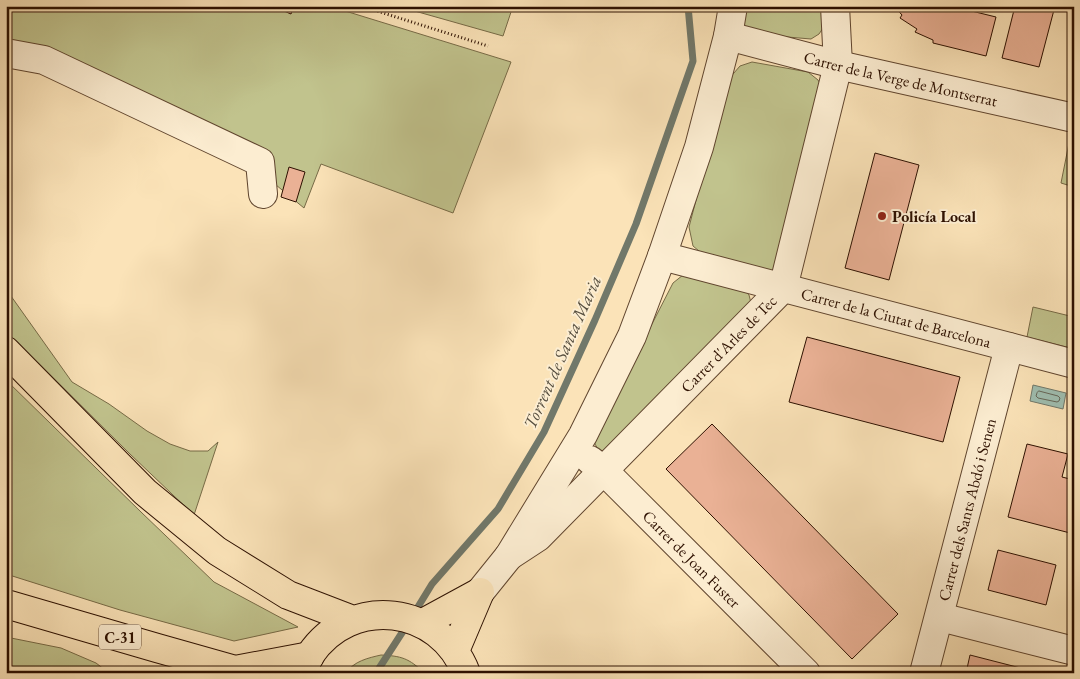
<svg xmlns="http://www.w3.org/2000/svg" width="1080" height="679" viewBox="0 0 1080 679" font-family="'EB Garamond',serif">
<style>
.green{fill:#c1c38d;stroke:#776a46}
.water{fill:#9fbeb0;stroke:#71786a}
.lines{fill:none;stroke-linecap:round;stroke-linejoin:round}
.shore{stroke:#666758;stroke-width:1}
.stream{stroke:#71786a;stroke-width:7}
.building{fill:#eab195;stroke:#2d1000}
.minor-casing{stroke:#60452e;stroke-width:30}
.major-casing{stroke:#2d1000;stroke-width:30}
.highway-casing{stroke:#2d1000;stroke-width:30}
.path{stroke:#2d1000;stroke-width:3;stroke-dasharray:1 2.5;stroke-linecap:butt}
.minor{stroke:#fcedd1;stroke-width:28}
.major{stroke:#fbe3b8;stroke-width:28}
.highway{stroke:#fbe3b8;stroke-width:28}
.poi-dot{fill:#8f2418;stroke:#fcedd1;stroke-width:2}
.labels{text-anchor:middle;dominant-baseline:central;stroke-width:4;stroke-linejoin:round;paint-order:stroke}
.shield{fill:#fcedd1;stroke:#6b523f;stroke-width:1}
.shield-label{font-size:15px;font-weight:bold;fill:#2d1000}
.street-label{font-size:16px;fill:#2d1000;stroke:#fcedd1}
.poi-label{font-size:16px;font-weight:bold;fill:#2d1000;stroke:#fcedd1;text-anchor:start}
.water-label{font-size:18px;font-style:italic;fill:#554d3e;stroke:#fcedd1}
</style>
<rect width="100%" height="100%" fill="#fbe3b8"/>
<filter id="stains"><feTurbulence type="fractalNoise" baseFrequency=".004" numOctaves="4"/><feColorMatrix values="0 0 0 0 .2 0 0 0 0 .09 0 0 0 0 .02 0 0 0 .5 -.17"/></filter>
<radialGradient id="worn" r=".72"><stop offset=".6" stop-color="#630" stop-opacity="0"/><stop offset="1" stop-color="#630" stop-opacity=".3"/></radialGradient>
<path class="green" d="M 6,6 L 329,6 L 511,62 L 453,213 L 321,164 L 304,208 L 242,157 L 63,81 L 6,62 Z
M 397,6 L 513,6 L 503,36 Z
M 742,6 L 829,6 L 825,25 L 819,34 L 811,39 L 764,35 L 747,30 L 741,22 Z
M 752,62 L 808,72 L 818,80 L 825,92 L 776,273 L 705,256 L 693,246 L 689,227 L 727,81 L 740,66 Z
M 1071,133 L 1074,134 L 1074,187 L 1061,183 Z
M 683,275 L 744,288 L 749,295 L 751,303 L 610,451 L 599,451 L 595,444 L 594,437 L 673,283 Z
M 6,289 L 72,382 L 109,404 L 147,431 L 170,444 L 190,451 L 208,451 L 218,442 L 194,515 L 130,454 L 6,331 Z
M 1033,307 L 1074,317 L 1074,349 L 1027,337 Z
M 6,380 L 141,512 L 214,582 L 298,627 L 234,641 L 120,610 L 6,574 Z
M 6,637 L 61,648 L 96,663 L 109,673 L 6,673 Z
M 381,655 C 401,656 409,658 424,673 L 346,673 C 354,661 368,658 381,655 Z"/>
<path class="water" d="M 1033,385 L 1066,393 L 1063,409 L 1030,401 Z"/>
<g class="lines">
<path class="shore" d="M 1039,391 L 1058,396 L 1060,398 L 1059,401 L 1057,402 L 1038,398 L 1036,396 L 1037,393 Z"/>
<path class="stream" d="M 413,615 L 432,584 L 498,509 L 544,432 L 595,320 L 636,224 L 693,61 L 688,6
M 376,673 L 407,625"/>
</g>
<path class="building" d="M 272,6 L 294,6 L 291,14 Z
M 894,6 L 951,6 L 996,17 L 986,56 L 933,43 L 933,40 L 915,32 L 917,29 L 900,18 L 902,15 Z
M 1015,6 L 1055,6 L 1039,67 L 1002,58 Z
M 875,153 L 919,165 L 889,280 L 845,268 Z
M 289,167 L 305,172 L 296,202 L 281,197 Z
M 807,337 L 960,377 L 943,442 L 789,402 Z
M 712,424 L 898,614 L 852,659 L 666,469 Z
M 1027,444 L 1068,454 L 1062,477 L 1074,480 L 1074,534 L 1008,517 Z
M 998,550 L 1056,565 L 1046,605 L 988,590 Z
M 970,655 L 1040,673 L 966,673 Z"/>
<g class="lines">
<defs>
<g id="minor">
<path id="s1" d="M 728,36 L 838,65 L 1074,118"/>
<path d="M 6,53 L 44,60 L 260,162 L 263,194"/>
<path id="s2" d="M 662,256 L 1074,364"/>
<path id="s3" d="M 590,460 L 603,470 L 806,673"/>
<path id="s4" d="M 509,556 L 538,537 L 783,288 L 838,65 L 835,6"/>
<path d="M 480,592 L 509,556 L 583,435 L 632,336 L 662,256 L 699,147 L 728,36 L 733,6"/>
<path d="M 940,617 L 1074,651"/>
<path id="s5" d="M 924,673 L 1009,347"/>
</g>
<path id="major" d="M 6,351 L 145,492 L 217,551 L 288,595 L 353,620
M 423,623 L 480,592
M 455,651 L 480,592
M 303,673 C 305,667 307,660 310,655 C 351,594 440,605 466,673"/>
<path id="highway" d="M 6,604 L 157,648 L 235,670 L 239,673
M 235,670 L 310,656"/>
</defs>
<use href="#minor" class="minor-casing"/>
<use href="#major" class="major-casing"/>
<use href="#highway" class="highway-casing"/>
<path class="path" d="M 361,6 L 488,46"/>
<use href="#minor" class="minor"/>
<use href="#major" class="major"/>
<use href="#highway" class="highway"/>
</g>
<circle class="poi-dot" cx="882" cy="216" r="5"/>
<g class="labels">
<rect class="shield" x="99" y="624.5" width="42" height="25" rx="4"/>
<g class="shield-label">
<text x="120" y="637">C-31</text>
</g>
<g class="street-label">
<text stroke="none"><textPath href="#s1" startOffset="178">Carrer de la Verge de Montserrat</textPath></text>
<text stroke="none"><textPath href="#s2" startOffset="242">Carrer de la Ciutat de Barcelona</textPath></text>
<text stroke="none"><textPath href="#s4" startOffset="306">Carrer d'Arles de Tec</textPath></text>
<text stroke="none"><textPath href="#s5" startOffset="169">Carrer dels Sants Abdó i Senen</textPath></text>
<text stroke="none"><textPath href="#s3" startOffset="142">Carrer de Joan Fuster</textPath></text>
</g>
<g class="poi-label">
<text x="892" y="216">Policía Local</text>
</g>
<g class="water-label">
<text transform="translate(562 352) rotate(-66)">Torrent de Santa Maria</text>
</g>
</g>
<rect width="1080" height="679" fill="none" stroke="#fbe3b8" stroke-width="25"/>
<rect x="8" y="8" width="1065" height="664" fill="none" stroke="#2d1000" stroke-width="2.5"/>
<rect x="12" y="12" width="1055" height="654" fill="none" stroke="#2d1000"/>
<rect width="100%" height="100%" filter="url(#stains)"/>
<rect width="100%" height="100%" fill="url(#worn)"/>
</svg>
